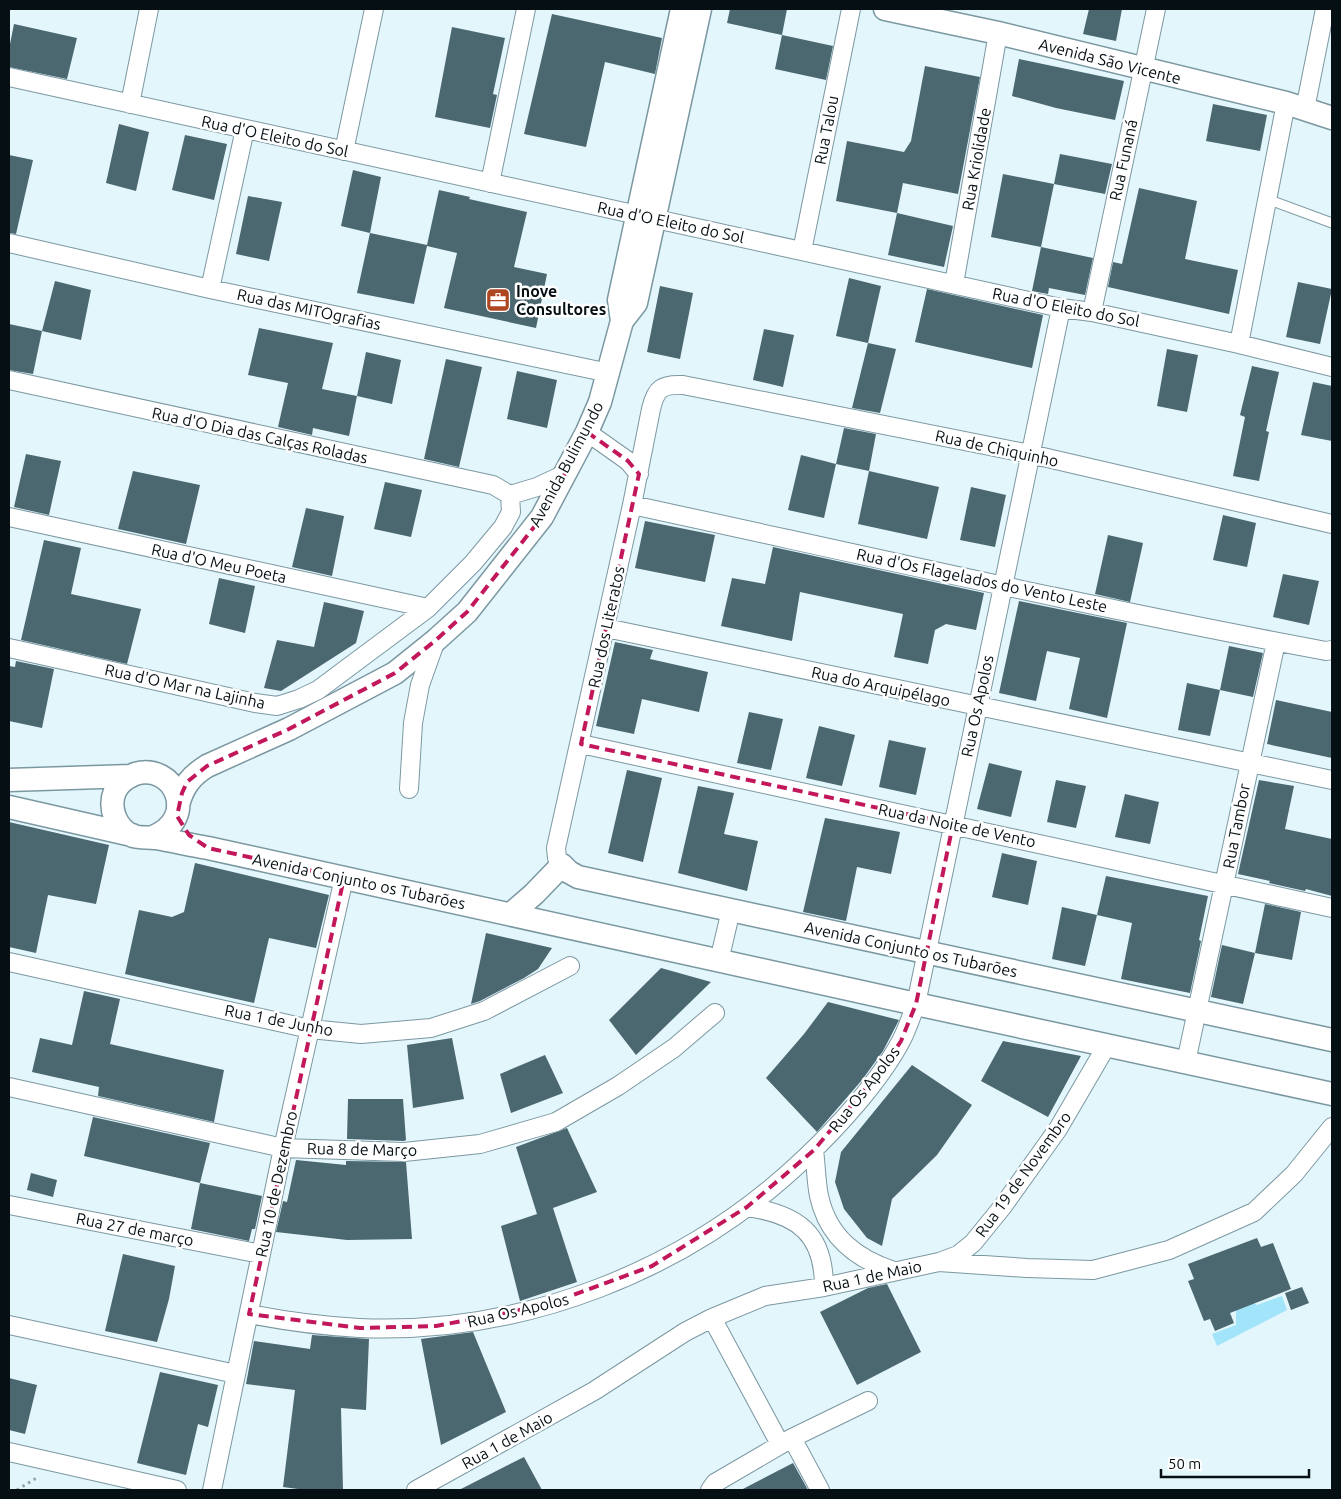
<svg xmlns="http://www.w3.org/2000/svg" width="1341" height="1499" viewBox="0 0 1341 1499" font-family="Ubuntu,sans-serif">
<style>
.green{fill:#a2e4f9}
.building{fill:#4b6770}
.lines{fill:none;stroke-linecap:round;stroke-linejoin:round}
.service-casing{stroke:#7b98a2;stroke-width:11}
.minor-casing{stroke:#7b98a2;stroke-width:20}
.tertiary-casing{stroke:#7b98a2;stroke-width:25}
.path{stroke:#95a5aa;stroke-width:3;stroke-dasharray:2.5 4;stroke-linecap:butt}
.service{stroke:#fff;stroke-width:9}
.minor{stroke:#fff;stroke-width:18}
.tertiary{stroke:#fff;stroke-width:22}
.marked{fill:none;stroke:#c2185b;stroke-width:4;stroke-dasharray:10 6;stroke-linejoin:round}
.labels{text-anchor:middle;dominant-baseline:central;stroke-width:5;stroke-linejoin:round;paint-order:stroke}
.street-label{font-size:16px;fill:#061014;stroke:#fff}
.poi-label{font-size:16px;font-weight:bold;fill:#061014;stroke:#fff;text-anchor:start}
</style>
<rect width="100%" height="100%" fill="#e3f6fc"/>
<path class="green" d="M 1282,1296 L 1287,1310 L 1217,1346 L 1212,1334 L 1236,1325 L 1236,1310 L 1254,1303 L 1257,1305 Z"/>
<path class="building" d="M 730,9 L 787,9 L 782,35 L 727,23 Z
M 1089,9 L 1122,9 L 1116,41 L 1083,34 Z
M 552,14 L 662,38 L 655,74 L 605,62 L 586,147 L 524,134 Z
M 14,24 L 77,38 L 67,79 L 9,67 L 9,49 Z
M 452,27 L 505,38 L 493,94 L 497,95 L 490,128 L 435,117 Z
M 782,35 L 833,46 L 826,80 L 775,69 Z
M 1019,59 L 1124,81 L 1115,120 L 1056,108 L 1012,96 Z
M 925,66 L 980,77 L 958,194 L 903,183 L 897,213 L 836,201 L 847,141 L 904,152 L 911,141 Z
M 1213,104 L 1267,115 L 1260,151 L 1206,141 Z
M 119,124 L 149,132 L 136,191 L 106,183 Z
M 185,135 L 227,144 L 214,200 L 172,190 Z
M 1060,154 L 1112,164 L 1105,194 L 1054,184 Z
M 9,155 L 33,160 L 16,234 L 9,233 Z
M 353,170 L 381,177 L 370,233 L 341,226 Z
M 1003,174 L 1054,184 L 1041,247 L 991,237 Z
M 1139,188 L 1197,201 L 1185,259 L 1238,270 L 1229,314 L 1108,287 L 1113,262 L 1122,264 Z
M 439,190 L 470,197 L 469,199 L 527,212 L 514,267 L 547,274 L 536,328 L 444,308 L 457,253 L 427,246 L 414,304 L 357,293 L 370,233 L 427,245 Z
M 248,196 L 282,202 L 269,261 L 236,254 Z
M 897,213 L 953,226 L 944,267 L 888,255 Z
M 1041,247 L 1093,258 L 1085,295 L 1049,288 L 1048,294 L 1032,291 Z
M 849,278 L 881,286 L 868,343 L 836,336 Z
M 55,281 L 91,290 L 81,340 L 42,331 Z
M 1298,282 L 1332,289 L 1320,344 L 1286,337 Z
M 660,286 L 693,293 L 680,359 L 647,352 Z
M 927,289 L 1043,315 L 1032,368 L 915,342 Z
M 9,324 L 42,331 L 33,374 L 9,370 Z
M 259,328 L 333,343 L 322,389 L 357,396 L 349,436 L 313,428 L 312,435 L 278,427 L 288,383 L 248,375 Z
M 764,329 L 794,335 L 783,387 L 753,380 Z
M 868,343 L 896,349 L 880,413 L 852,408 Z
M 1167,349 L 1198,355 L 1187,412 L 1157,406 Z
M 366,352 L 401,360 L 392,404 L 357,396 Z
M 446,359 L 482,367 L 459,467 L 424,459 Z
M 1252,366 L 1279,372 L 1266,431 L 1269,432 L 1259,481 L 1233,476 L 1245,417 L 1240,415 Z
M 517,371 L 557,380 L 547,428 L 507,419 Z
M 1313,382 L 1332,386 L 1332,441 L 1301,435 Z
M 844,428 L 876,434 L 869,471 L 836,464 Z
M 26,454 L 61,461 L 49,515 L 14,507 Z
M 801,455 L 836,464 L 824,518 L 788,510 Z
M 133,471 L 200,485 L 186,544 L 118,529 Z
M 869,471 L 939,487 L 927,539 L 858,524 Z
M 385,482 L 422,490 L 411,537 L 374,529 Z
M 971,487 L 1006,495 L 995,547 L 960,540 Z
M 306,508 L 344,516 L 332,576 L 292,567 Z
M 1223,515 L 1256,523 L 1247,567 L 1213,560 Z
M 645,521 L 715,535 L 705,582 L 635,568 Z
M 1108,535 L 1143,543 L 1130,602 L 1095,594 Z
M 44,540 L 81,548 L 71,594 L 141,609 L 127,664 L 21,640 Z
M 773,547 L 984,593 L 976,630 L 946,624 L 935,630 L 928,664 L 894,657 L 903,614 L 800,592 L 792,641 L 721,626 L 732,578 L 765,584 Z
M 1283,574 L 1319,581 L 1309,625 L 1273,617 Z
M 219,578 L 255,586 L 245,633 L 209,624 Z
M 1019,601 L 1127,623 L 1107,718 L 1069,709 L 1080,658 L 1047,651 L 1036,701 L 999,693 Z
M 324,602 L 364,611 L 356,643 L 281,691 L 264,688 L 277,640 L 314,647 Z
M 615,642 L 653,650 L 650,659 L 708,672 L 699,712 L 642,699 L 634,734 L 596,726 Z
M 1229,646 L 1263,653 L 1253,697 L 1220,690 Z
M 16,661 L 54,669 L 42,728 L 9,721 L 9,666 L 15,667 Z
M 1187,683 L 1220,690 L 1210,736 L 1178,730 Z
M 1276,700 L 1332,712 L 1332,758 L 1267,744 Z
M 749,712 L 783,719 L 771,770 L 737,763 Z
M 819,726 L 855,735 L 842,786 L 806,778 Z
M 889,740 L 926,748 L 916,795 L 879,787 Z
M 989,763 L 1022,771 L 1011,817 L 977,809 Z
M 627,770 L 662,778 L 643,862 L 608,853 Z
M 1056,780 L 1086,786 L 1076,828 L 1047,822 Z
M 1259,780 L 1294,786 L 1285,829 L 1332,839 L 1332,896 L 1306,889 L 1305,891 L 1269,883 L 1270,881 L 1238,874 Z
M 698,786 L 734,793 L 724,834 L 758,841 L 747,891 L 678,873 Z
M 1125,794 L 1159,802 L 1150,844 L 1115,837 Z
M 825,818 L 900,832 L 891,874 L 857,867 L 846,921 L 803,912 Z
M 9,822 L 109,845 L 96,904 L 48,895 L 36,953 L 9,947 Z
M 1002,853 L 1037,861 L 1028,905 L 992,897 Z
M 195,863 L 329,895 L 316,948 L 269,938 L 254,1003 L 125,974 L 139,910 L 172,917 L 184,912 Z
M 1106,876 L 1208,896 L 1199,940 L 1201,941 L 1190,993 L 1121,979 L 1132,923 L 1097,915 Z
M 1265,904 L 1301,912 L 1292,960 L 1255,953 Z
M 1062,907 L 1097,915 L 1085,966 L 1052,959 Z
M 486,933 L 552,948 L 538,969 L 524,978 L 480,1001 L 471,1004 Z
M 1222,945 L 1255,953 L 1243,1004 L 1211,997 Z
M 661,968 L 711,982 L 636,1055 L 609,1020 Z
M 84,991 L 120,999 L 110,1044 L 224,1070 L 214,1122 L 98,1096 L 99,1087 L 32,1072 L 40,1038 L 72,1045 Z
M 828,1002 L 899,1020 L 883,1051 L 862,1080 L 817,1132 L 766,1078 L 804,1034 Z
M 452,1038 L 464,1099 L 413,1108 L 407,1045 Z
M 1003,1041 L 1081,1056 L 1048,1117 L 981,1081 Z
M 545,1055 L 563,1093 L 511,1113 L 500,1074 Z
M 912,1065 L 972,1105 L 937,1155 L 892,1199 L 882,1246 L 867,1238 L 844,1209 L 835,1182 L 841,1152 Z
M 348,1099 L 403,1099 L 406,1140 L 404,1141 L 347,1139 Z
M 93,1117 L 210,1143 L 200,1183 L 84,1156 Z
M 567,1128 L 597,1192 L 553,1208 L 577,1282 L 520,1301 L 501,1226 L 537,1214 L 516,1147 Z
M 296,1160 L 346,1165 L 346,1161 L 406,1162 L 412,1239 L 347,1240 L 276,1232 L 283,1201 L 287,1202 Z
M 31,1173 L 57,1180 L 53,1197 L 27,1190 Z
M 200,1183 L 262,1196 L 255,1229 L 252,1229 L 249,1241 L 191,1229 Z
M 1257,1238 L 1261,1247 L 1273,1243 L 1291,1289 L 1230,1313 L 1234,1323 L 1215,1331 L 1210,1319 L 1204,1321 L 1188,1281 L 1194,1279 L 1188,1264 Z
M 123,1254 L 175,1266 L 169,1299 L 157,1342 L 105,1331 Z
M 887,1284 L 921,1352 L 857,1385 L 820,1312 L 868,1288 Z
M 1302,1287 L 1309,1303 L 1291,1310 L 1285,1293 Z
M 473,1332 L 506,1412 L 441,1445 L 421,1339 Z
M 312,1335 L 369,1339 L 366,1410 L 341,1408 L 343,1490 L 305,1490 L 283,1487 L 295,1390 L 246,1384 L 254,1341 L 310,1349 Z
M 160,1372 L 218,1385 L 208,1427 L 198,1424 L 186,1475 L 137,1463 Z
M 9,1378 L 37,1385 L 25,1434 L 9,1430 Z
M 524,1457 L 542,1490 L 459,1490 Z
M 793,1463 L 808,1490 L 741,1490 Z"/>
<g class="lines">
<defs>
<path id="service" d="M 1267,199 L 1332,223"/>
<path id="minor" d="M 9,77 L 1061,308 L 1092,312 L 1239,344 L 1332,367
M 130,104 L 149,9
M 1305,109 L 1325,9
M 344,151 L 374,9
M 490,183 L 526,9
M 9,243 L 210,289 L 609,373
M 802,251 L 851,9
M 954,284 L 998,33
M 210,289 L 245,129
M 1092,312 L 1156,9
M 1239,344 L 1286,103
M 9,380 L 493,485 L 510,495
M 587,432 L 628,461 L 639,474
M 510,495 L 537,487 L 565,474
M 632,505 C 863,555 1094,608 1326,651 L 1332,650
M 9,517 L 428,608
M 606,628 L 1332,780
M 9,648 L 255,703 L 277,706 L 299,699 L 318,690 L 428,608 L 473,563 L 503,527 L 511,512 L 510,495
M 581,744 L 1332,908
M 409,789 L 413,723 L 420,685 L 436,640
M 562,865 L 557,858 L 556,848 L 632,505 L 651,409 C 656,388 662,384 683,385 L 1030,454 L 1332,524
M 719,961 L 731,910
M 9,962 L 310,1029 L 361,1034 L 431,1028 L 484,1011 L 570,966
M 1186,1062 L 1276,642
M 9,1087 L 283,1148 L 404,1152 L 480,1144 L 556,1122 L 618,1086 L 674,1048 L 715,1013
M 814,1150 C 816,1165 816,1181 819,1196 C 828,1237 856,1259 894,1271
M 9,1205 L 261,1254
M 747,1207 C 798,1214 824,1234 824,1287
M 942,1261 L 958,1255 L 973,1243 L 1003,1206 L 1058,1129 L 1107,1045
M 249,1314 C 285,1321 322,1326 359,1328 C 523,1335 687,1271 805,1158 C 838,1127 879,1082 901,1041 C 907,1030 911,1017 916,1004 L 1061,308
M 712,1318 L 780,1444
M 9,1325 L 236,1374
M 792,1438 L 820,1490
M 9,1452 L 177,1490
M 212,1490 L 283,1148 L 344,878
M 416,1490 L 594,1391 L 685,1332 L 712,1318 L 765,1296 L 824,1287 L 939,1262 L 1027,1268 L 1093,1270 L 1169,1250 L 1254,1212 L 1294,1174 L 1332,1127
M 710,1490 L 715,1483 L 792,1438 L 868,1401"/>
<path id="tertiary" d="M 885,9 L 998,33 L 1286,103 L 1332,118
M 622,321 L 619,300 L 682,9
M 9,780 L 131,776
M 178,805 C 183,786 191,776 207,766 L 289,729 L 395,673 L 436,640 L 467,612 L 542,517 L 587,432 L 600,402 L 622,321 L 636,303 L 700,9
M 9,807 L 132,835
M 153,837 C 200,818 174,762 135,774 C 127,777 119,783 115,791 C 108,808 116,829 133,836 C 140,838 147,837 155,838 C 173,841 190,845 208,848 L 916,1004 L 1332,1094
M 511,914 L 534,894 L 562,865 L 569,872 L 578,877 L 1332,1040"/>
</defs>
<use href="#service" class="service-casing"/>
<use href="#minor" class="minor-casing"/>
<use href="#tertiary" class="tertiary-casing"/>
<path class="path" d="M 17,1490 L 38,1477"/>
<use href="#service" class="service"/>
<use href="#minor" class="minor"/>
<use href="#tertiary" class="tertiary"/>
</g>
<path class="marked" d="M 587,432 L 628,461 L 639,474 L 581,744 L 953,824 L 916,1004 L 901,1041 L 886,1064 L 814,1150 L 747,1207 L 652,1266 L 546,1305 L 436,1326 L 360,1328 L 249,1314 L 344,878 L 208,848 L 189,835 L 177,816 L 182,793 L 187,782 L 207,766 L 289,729 L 395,673 L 436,640 L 467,612 L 542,517 Z"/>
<defs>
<symbol id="office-square" viewBox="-11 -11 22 22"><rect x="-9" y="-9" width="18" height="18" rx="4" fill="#ae4721" stroke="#fff"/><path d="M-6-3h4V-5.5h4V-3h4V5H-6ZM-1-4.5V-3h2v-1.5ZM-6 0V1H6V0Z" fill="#fff"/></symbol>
</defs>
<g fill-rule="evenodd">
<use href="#office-square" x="484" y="286" width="28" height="28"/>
</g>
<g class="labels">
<g class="street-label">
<text transform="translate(1110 61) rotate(14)">Avenida São Vicente</text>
<text transform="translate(826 130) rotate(-79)">Rua Talou</text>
<text transform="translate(275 136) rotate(12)">Rua d'O Eleito do Sol</text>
<text transform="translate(976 159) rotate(-80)">Rua Kriolidade</text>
<text transform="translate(1123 160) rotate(-78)">Rua Funaná</text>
<text transform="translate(671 222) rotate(12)">Rua d'O Eleito do Sol</text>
<text transform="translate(1066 307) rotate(11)">Rua d'O Eleito do Sol</text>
<text transform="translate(309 309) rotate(12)">Rua das MITOgrafias</text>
<text transform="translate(260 435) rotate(12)">Rua d'O Dia das Calças Roladas</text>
<text transform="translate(997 448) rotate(12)">Rua de Chiquinho</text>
<text transform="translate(566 464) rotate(-62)">Avenida Bulimundo</text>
<text transform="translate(219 563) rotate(12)">Rua d'O Meu Poeta</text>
<text transform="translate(982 580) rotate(12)">Rua d'Os Flagelados do Vento Leste</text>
<text transform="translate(606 627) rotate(-78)">Rua dos Literatos</text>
<text transform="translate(185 686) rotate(12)">Rua d'O Mar na Lajinha</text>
<text transform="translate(881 686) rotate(12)">Rua do Arquipélago</text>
<text transform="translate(977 706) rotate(-78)">Rua Os Apolos</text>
<text transform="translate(957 825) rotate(12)">Rua da Noite de Vento</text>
<text transform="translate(1236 826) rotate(-79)">Rua Tambor</text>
<text transform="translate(359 881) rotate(12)">Avenida Conjunto os Tubarões</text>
<text transform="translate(911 949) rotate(12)">Avenida Conjunto os Tubarões</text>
<text transform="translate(279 1020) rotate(11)">Rua 1 de Junho</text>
<text transform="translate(864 1089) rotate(-52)">Rua Os Apolos</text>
<text transform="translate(362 1149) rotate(1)">Rua 8 de Março</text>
<text transform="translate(1023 1174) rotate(-54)">Rua 19 de Novembro</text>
<text transform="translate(276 1184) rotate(-78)">Rua 10 de Dezembro</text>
<text transform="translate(135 1229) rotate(11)">Rua 27 de março</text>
<text transform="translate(872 1276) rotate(-12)">Rua 1 de Maio</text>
<text transform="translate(518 1310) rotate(-13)">Rua Os Apolos</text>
<text transform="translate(507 1440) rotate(-29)">Rua 1 de Maio</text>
</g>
<g class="poi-label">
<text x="516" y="291">Inove<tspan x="516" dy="18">Consultores</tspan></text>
</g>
</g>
<rect width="1341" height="1499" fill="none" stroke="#061014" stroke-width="20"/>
<path d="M1161 1469v8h148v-8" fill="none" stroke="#061014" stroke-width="2.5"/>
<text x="1168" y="1469" font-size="15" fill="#061014" stroke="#ffffff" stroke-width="4" paint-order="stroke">50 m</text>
</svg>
